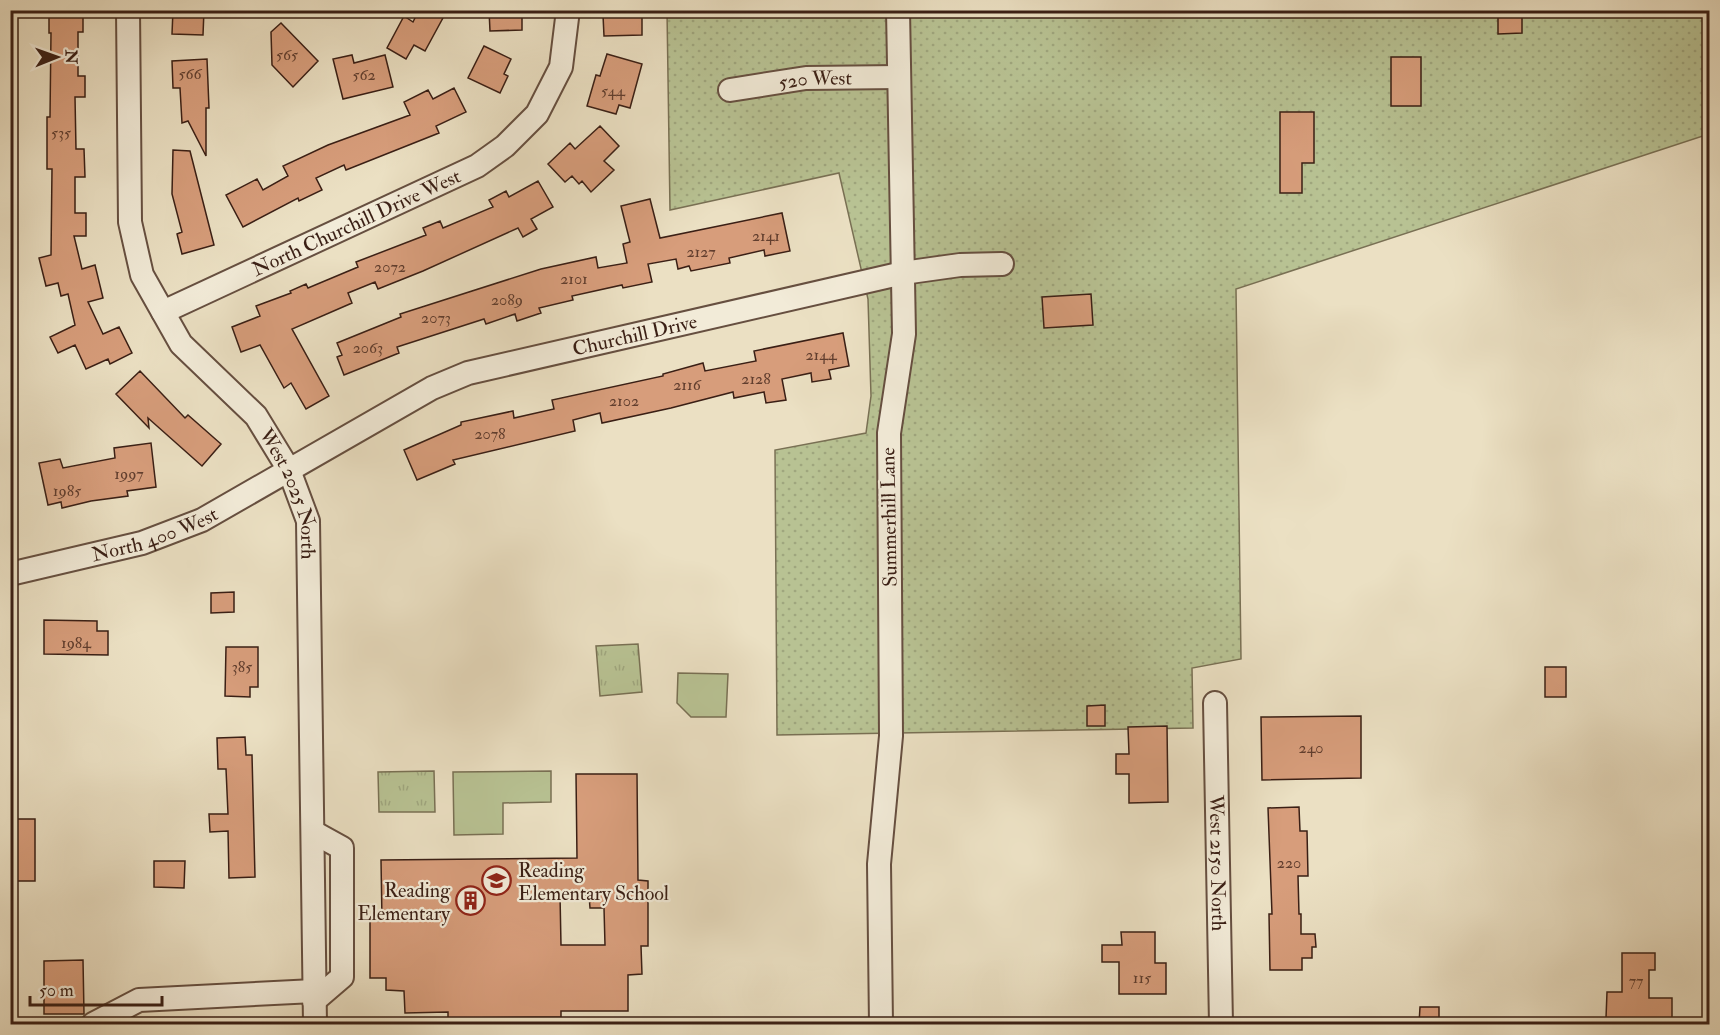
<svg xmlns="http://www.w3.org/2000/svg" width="1720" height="1035" viewBox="0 0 1720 1035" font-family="'IM FELL Double Pica',serif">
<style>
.grass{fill:url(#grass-dots);stroke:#797054;stroke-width:1.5}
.park{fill:url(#park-tufts);stroke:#797054;stroke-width:1.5}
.garden{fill:#b8c293;stroke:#797054;stroke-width:1.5}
.building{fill:#d79d7b;stroke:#3a1f15;stroke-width:1.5;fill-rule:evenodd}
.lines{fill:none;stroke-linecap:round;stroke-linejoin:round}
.minor-casing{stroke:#664f40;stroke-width:26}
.minor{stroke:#f2ebd8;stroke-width:22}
.labels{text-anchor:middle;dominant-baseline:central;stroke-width:4.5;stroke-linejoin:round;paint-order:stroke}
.number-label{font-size:16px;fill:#613e2e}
.street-label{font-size:20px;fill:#3a1f15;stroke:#f2ebd8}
.poi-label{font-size:20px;fill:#3a1f15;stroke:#f2ebd8;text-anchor:start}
</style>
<defs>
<pattern id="grass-dots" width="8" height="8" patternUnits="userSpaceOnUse" patternTransform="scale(1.5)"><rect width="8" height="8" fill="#b8c293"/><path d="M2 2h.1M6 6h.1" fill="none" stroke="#9fa67e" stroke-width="1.8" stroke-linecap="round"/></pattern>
<pattern id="park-tufts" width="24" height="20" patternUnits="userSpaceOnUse" patternTransform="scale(1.5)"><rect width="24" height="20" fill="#b8c293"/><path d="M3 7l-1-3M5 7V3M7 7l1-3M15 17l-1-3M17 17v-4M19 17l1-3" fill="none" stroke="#9fa67e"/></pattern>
</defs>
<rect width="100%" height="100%" fill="#ebe0c3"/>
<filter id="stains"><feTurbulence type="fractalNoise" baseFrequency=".00333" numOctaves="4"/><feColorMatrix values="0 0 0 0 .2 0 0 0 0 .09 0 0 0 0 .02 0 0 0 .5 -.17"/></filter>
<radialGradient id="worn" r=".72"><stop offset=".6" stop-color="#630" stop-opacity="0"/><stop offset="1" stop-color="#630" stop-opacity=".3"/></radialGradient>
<path class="grass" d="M 667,11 L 1709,11 L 1709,134 L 1236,289 L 1241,659 L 1192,668 L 1193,728 L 777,735 L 775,450 L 866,433 L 871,396 L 868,299 L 839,173 L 670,210 Z"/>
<path class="park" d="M 638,644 L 642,692 L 600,696 L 596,646 Z
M 434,771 L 435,812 L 379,812 L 378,772 Z"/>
<path class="garden" d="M 678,673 L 728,674 L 726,717 L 691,717 L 677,703 Z
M 551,771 L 551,802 L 503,803 L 503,834 L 454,835 L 453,772 Z"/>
<path class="building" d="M 49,10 L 83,10 L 83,32 L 78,32 L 78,76 L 85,76 L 85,97 L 75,97 L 76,149 L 84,149 L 85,177 L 75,177 L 75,213 L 86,213 L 86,236 L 74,236 L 82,269 L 95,265 L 103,298 L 88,302 L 103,334 L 119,327 L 132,353 L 110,364 L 108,359 L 86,369 L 75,345 L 58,353 L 50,337 L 75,325 L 68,294 L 61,296 L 58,283 L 46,286 L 39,258 L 51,255 L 52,169 L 47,169 L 47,117 L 50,117 L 51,33 L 49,33 Z
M 173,10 L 204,10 L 203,35 L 172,34 Z
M 419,10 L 435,10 L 444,16 L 425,51 L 414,45 L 406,59 L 387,48 L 404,16 L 413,22 Z
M 489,10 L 522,10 L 522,30 L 490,31 Z
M 611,10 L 642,10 L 642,35 L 604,36 L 603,15 L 612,15 Z
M 1498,10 L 1522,10 L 1522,33 L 1498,34 Z
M 281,23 L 318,61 L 293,87 L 272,65 L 271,32 Z
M 484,46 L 511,59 L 504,74 L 508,76 L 500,93 L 468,78 Z
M 607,54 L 642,64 L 630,108 L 619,105 L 616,114 L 587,106 L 596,75 L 600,76 Z
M 352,55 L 354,63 L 385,55 L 393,87 L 343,99 L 333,59 Z
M 1391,57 L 1421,57 L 1421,106 L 1391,106 Z
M 207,59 L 209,108 L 206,108 L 206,156 L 188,121 L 182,123 L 180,88 L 173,88 L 172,61 Z
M 454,88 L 466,112 L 436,126 L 439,133 L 346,170 L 344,165 L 316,178 L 322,190 L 299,201 L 298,198 L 243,227 L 226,195 L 257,179 L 263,190 L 288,176 L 283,166 L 328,145 L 410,115 L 404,102 L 428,90 L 433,99 Z
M 1280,112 L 1314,112 L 1314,163 L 1302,163 L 1302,193 L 1280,193 Z
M 600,126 L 619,146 L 604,161 L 614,170 L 591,192 L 582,181 L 579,184 L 572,176 L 565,182 L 548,164 L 570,143 L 575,149 Z
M 173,150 L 190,151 L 214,245 L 182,254 L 177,234 L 182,232 L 172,194 Z
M 538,181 L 553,207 L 531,219 L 537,229 L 523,237 L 518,228 L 423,271 L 378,289 L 375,282 L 348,293 L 352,303 L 292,329 L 329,396 L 306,409 L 291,383 L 284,388 L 260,345 L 241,352 L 232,327 L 260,316 L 256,306 L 291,293 L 290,291 L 306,284 L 308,288 L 358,267 L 356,262 L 426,235 L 423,228 L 440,221 L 443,228 L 493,207 L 489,200 L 506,191 L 509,197 Z
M 650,199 L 660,238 L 782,213 L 790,251 L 765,256 L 764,250 L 729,258 L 730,263 L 691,271 L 689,266 L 678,269 L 676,259 L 648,264 L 652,282 L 623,288 L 622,285 L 572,296 L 573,300 L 539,308 L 541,313 L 517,321 L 515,314 L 486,324 L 484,319 L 397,347 L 399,353 L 344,375 L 337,357 L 342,355 L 337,343 L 401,317 L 400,314 L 541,269 L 596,257 L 598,268 L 627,263 L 623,244 L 630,242 L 621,206 Z
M 1091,294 L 1093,325 L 1044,328 L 1042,297 Z
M 843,333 L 849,366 L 829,370 L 831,379 L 812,382 L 811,373 L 782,379 L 786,400 L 766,403 L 764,392 L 734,398 L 733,392 L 671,408 L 602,423 L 600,413 L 573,420 L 575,431 L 453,460 L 455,464 L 417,480 L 404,450 L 461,425 L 461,422 L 513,411 L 514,418 L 554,409 L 552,400 L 663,376 L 663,374 L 703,363 L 705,371 L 756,361 L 754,351 Z
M 140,371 L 185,418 L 188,415 L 221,444 L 202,466 L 148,418 L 149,428 L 116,394 Z
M 151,443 L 156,487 L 127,491 L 128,496 L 91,501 L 62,508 L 61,502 L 48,505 L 39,463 L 60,459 L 63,468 L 115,458 L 114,448 Z
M 234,592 L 234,612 L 211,613 L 211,593 Z
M 44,620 L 97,621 L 97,631 L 108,631 L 108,655 L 44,654 Z
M 226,647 L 258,647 L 258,687 L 250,687 L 250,697 L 225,696 Z
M 1545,667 L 1566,667 L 1566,697 L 1545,697 Z
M 1105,705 L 1105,726 L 1087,726 L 1087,706 Z
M 1361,716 L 1361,778 L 1262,780 L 1261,717 Z
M 1167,726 L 1168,802 L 1129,803 L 1129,774 L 1116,774 L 1116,754 L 1129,754 L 1128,727 Z
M 245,737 L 246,755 L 252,755 L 255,877 L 229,878 L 228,831 L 210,832 L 209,814 L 228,814 L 226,769 L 218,769 L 217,738 Z
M 576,774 L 637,774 L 638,880 L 648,881 L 648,946 L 641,946 L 642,974 L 628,975 L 628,1011 L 561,1011 L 561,1017 L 448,1018 L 448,1012 L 405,1013 L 404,991 L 386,990 L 386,978 L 370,978 L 370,921 L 382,921 L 381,860 L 577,858 ZM 560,895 L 589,895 L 590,908 L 604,908 L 605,945 L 561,945 Z
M 1299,807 L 1300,831 L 1307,831 L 1308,876 L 1298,876 L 1299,914 L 1301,914 L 1301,934 L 1315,934 L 1316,947 L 1312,947 L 1312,958 L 1302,958 L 1302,970 L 1270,970 L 1269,914 L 1272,914 L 1268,808 Z
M 10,819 L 35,819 L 35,881 L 10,881 Z
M 154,861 L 185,861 L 184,888 L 154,887 Z
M 1121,932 L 1155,932 L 1155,963 L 1166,963 L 1166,994 L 1119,994 L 1119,962 L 1102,962 L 1102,945 L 1122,945 Z
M 1622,953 L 1655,953 L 1655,970 L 1649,970 L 1649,998 L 1672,998 L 1672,1022 L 1632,1022 L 1632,1018 L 1606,1018 L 1607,992 L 1622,992 Z
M 83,960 L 84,1014 L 44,1014 L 44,961 Z
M 1420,1007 L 1439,1007 L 1439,1024 L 1419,1024 Z"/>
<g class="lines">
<defs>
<g id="minor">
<path id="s1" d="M 128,10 L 130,222 L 142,275 L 181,344 L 256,416 L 289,470 L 308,521 L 315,1024"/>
<path id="s2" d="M 730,90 L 806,78 L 899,77"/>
<path id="s3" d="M 163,312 L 477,166 L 505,146 L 537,114 L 561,67 L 568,10"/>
<path id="s4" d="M 10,574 L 142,543 L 202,520 L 432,388 L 468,373 L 903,273 L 960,265 L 1002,264"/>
<path id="s5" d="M 1215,703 L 1221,1024"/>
<path d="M 313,832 L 342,848 L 342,977 L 314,1001"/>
<path d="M 93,1024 L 139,1000 L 314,991"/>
<path d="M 881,1024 L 879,864 L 891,736 L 889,433 L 904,334 L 898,10"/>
</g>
</defs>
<use href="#minor" class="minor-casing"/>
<use href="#minor" class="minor"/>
</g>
<defs>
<symbol id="school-ring" viewBox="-11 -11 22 22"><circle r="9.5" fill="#f2ebd8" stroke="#8f2418" stroke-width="1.5"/><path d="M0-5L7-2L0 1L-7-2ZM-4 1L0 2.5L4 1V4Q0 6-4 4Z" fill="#8f2418"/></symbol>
<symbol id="building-ring" viewBox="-11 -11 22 22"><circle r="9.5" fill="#f2ebd8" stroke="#8f2418" stroke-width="1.5"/><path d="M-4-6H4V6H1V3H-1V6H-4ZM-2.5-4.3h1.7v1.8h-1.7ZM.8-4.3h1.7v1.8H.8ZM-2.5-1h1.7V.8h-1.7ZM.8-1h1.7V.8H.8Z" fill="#8f2418"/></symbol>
</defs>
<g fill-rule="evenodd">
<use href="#school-ring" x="480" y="864" width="33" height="33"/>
<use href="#building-ring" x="454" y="884" width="33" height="33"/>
</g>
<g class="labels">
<g class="number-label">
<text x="287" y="55">565</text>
<text x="190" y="74">566</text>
<text x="364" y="75">562</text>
<text x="613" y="91">544</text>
<text x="61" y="133">535</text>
<text x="766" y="236">2141</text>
<text x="701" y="252">2127</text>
<text x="390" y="267">2072</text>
<text x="574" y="279">2101</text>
<text x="507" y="300">2089</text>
<text x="436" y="318">2073</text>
<text x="368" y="348">2063</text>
<text x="821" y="355">2144</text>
<text x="756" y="379">2128</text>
<text x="687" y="385">2116</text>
<text x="624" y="401">2102</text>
<text x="490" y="434">2078</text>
<text x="129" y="474">1997</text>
<text x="67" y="491">1985</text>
<text x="76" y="643">1984</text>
<text x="242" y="667">385</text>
<text x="1311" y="748">240</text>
<text x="1289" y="863">220</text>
<text x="1142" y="978">115</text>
<text x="1636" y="981">77</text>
</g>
<g class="street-label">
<text stroke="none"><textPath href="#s2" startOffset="86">520 West</textPath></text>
<text stroke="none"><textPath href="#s3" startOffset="213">North Churchill Drive West</textPath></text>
<text stroke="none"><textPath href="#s4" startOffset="675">Churchill Drive</textPath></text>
<text stroke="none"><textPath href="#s1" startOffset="536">West 2025 North</textPath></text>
<text transform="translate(889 517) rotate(-91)">Summerhill Lane</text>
<text stroke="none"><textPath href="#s4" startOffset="150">North 400 West</textPath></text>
<text stroke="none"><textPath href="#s5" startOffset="160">West 2150 North</textPath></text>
</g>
<g class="poi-label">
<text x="518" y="870">Reading<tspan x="518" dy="23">Elementary School</tspan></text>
<text x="450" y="890" text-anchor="end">Reading<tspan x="450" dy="23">Elementary</tspan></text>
</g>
</g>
<rect width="1720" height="1035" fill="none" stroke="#ebe0c3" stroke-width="36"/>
<rect x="12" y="12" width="1696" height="1011" fill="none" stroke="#3a1f15" stroke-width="3"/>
<rect x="18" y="18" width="1684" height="999" fill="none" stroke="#3a1f15" stroke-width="1.5"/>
<g transform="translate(57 57) rotate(89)" stroke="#f2ebd8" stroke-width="4.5" paint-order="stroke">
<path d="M0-4.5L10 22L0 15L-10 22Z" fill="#3a1f15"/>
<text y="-9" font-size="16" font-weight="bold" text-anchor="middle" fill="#3a1f15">N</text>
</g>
<path d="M30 996v9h132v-9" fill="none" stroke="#3a1f15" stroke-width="3"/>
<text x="39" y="996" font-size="18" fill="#3a1f15" stroke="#f2ebd8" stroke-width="4.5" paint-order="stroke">50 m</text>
<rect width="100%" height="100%" filter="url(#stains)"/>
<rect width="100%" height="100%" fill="url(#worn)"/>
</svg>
